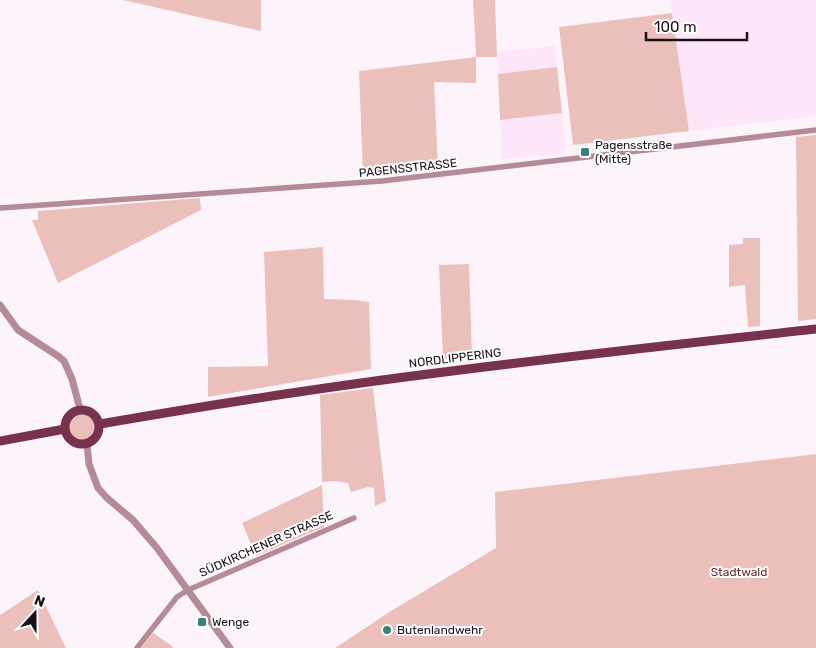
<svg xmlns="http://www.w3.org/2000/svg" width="816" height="648" viewBox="0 0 816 648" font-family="Rubik,sans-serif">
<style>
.built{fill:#fee6fa}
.green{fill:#ebc0bb}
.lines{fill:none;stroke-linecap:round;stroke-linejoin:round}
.minor{stroke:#b58b98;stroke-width:5.5}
.tertiary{stroke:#b58b98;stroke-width:7}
.primary{stroke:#77334d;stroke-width:9}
.poi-dot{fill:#388180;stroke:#fff;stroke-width:2}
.labels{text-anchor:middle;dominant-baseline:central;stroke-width:4;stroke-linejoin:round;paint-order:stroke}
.poi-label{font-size:12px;fill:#191118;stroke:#fff;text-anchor:start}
.street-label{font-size:12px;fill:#191118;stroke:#fff}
.park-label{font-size:12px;fill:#662b27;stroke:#fff}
</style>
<rect width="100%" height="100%" fill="#fdf3fb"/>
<path class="built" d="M 670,0 L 816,0 L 816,116 L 689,131 Z
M 555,46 L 557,67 L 498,74 L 497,52 Z
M 562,113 L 566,150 L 561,154 L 502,159 L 500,120 Z"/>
<path class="green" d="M 123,0 L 261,0 L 261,31 Z
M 473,0 L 495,0 L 497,57 L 476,57 L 476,83 L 434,82 L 438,167 L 363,175 L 359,71 L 476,57 Z
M 672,13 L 689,131 L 573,145 L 559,27 Z
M 557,67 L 562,113 L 500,120 L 498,74 Z
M 816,135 L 816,319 L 798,321 L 796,137 Z
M 200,198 L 201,210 L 58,283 L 32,220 L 38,220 L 38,211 Z
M 743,238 L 760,238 L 760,326 L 748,327 L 745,285 L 729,287 L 729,245 L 743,244 Z
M 323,247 L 324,299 L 354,300 L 369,302 L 371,369 L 208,397 L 208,367 L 268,366 L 264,252 Z
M 469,264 L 472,359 L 443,359 L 439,265 Z
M 373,388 L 386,501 L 375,506 L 374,488 L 368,487 L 351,492 L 348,483 L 334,481 L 322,482 L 320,395 Z
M69 427a13 13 0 1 1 26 0a13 13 0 1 1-26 0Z
M 816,454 L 816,648 L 335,648 L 391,611 L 496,548 L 495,492 Z
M 322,485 L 324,527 L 256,556 L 242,523 Z
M 38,590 L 66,648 L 0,648 L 0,615 Z
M 153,633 L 172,646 L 173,648 L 141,648 Z"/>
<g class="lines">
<path class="minor" d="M 0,208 L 382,181 L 816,130
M 137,648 L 177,597 L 188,590 L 354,518"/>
<path class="tertiary" d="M 0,305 L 18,330 L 58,356 L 64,361 L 72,379 L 80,409
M 87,444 L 89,464 L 98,488 L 107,498 L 133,520 L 157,548 L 230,648"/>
<path class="primary" d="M65 427a17 17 0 1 1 34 0a17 17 0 1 1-34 0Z
M 100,424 C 187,409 274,395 361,383 C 512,362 664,346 816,329
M 0,441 L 65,429"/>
</g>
<g class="poi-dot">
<rect x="580" y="147" width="10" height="10" rx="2.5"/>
<rect x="197" y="617" width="10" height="10" rx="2.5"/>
<circle cx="387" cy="630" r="5"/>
</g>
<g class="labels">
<g class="poi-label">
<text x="595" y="145">Pagensstraße<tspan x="595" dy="14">(Mitte)</tspan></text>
<text x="212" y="622">Wenge</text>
<text x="397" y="630">Butenlandwehr</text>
</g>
<g class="street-label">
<text transform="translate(408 168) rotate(-6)">PAGENSSTRASSE</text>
<text transform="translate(455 358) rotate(-7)">NORDLIPPERING</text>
<text transform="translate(266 544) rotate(-24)">SÜDKIRCHENER STRASSE</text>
</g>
<g class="park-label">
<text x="739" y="572">Stadtwald</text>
</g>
</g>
<g transform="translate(35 613) rotate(21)" stroke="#ffffff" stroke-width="4" paint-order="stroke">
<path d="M0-4L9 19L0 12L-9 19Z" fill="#191118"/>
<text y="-8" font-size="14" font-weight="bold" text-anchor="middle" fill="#191118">N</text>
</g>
<path d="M646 32v8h101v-8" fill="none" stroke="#191118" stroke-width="2.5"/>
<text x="654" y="32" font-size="15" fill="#191118" stroke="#ffffff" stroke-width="4" paint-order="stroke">100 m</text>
</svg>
